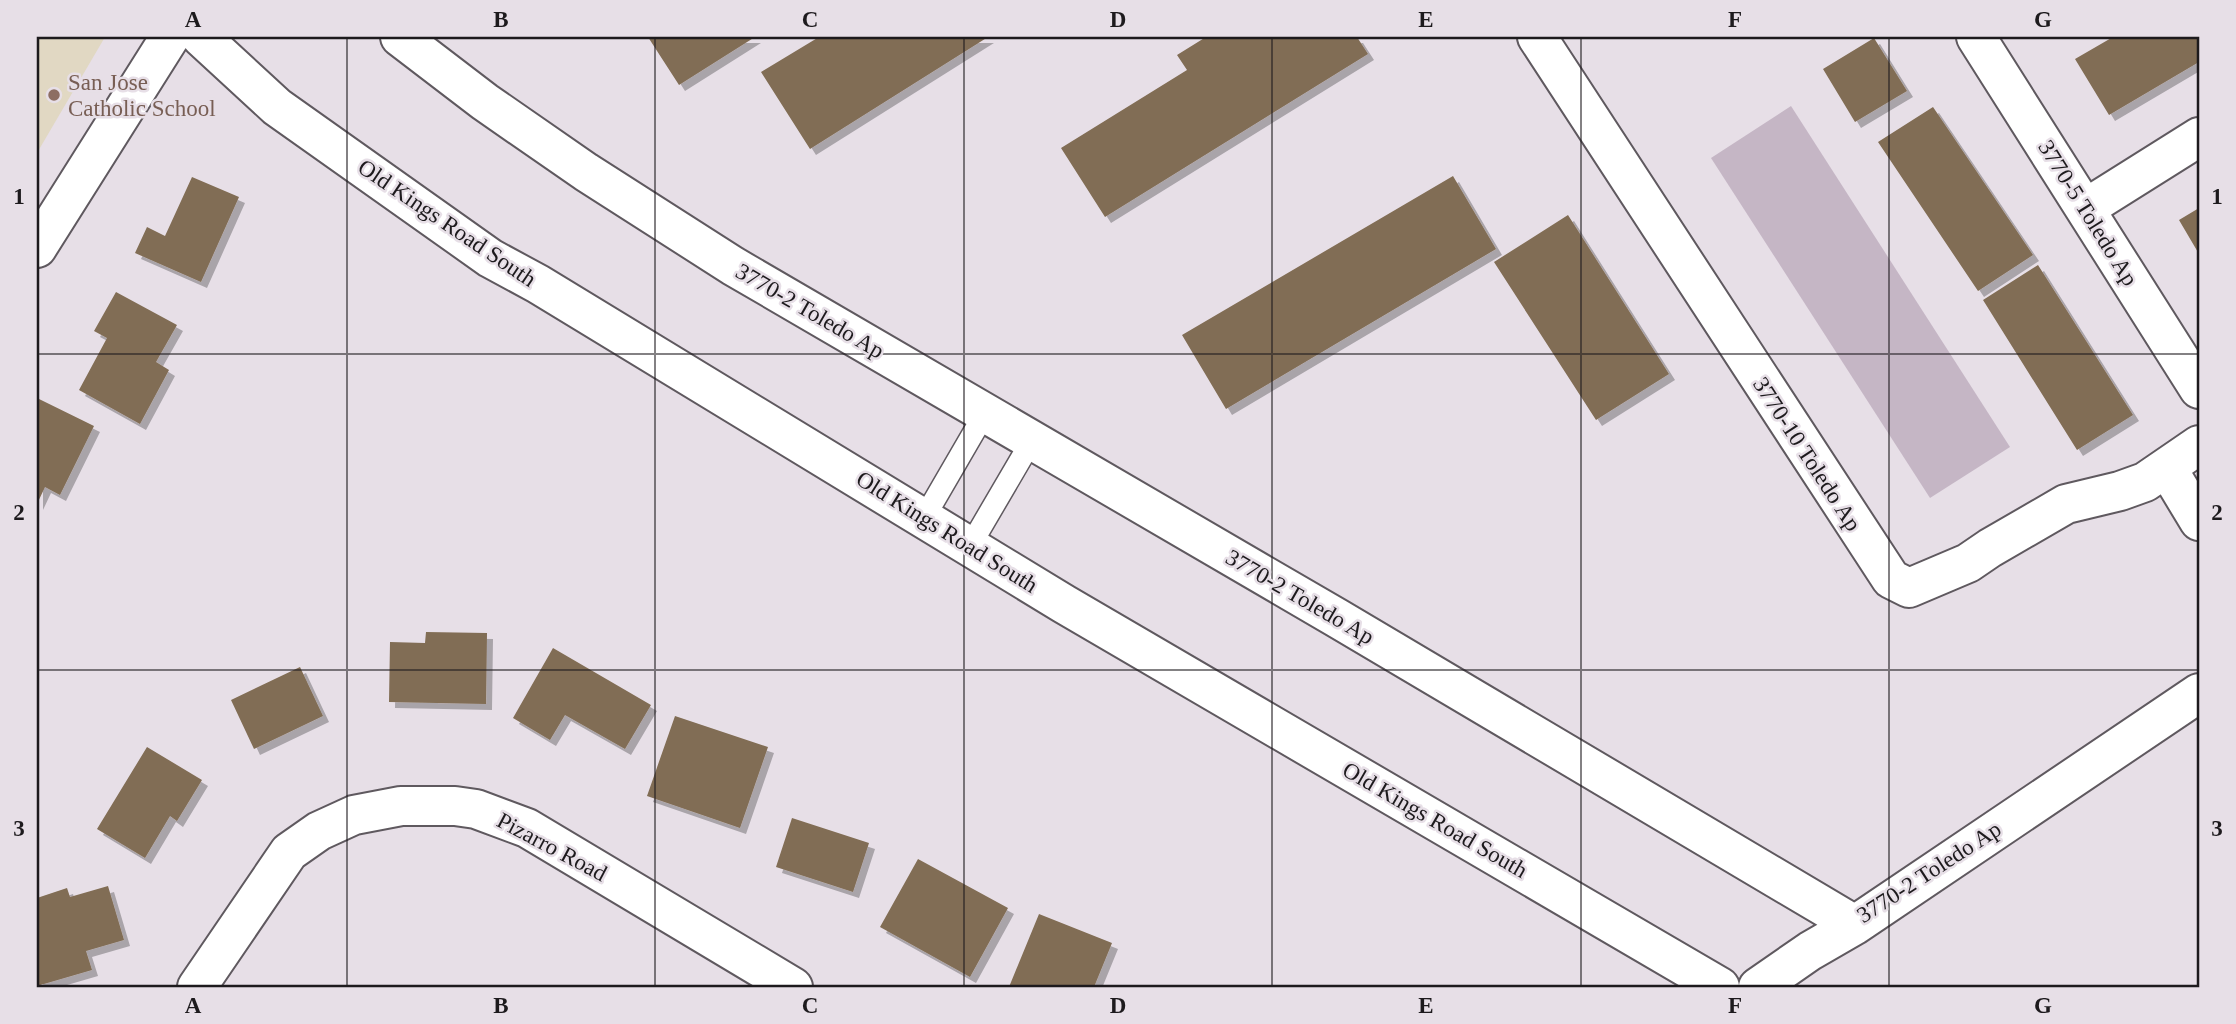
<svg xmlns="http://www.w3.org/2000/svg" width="2236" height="1024" viewBox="0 0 2236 1024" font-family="Georgia,serif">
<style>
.education{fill:#e1d8c3}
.green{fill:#c5b6c5}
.building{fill:#816d54;filter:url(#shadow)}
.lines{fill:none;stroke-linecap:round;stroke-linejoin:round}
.lane-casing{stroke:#5f595f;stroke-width:24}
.street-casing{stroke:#5f595f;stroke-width:42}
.secondary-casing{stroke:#5f595f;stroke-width:42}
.lane{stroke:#fff;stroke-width:21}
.street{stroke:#fff;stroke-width:38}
.secondary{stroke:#fff;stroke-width:38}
.grid{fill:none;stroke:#1d1a1d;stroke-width:2;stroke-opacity:0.55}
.education-dot{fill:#8d6e63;stroke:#e7dfe7;stroke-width:2.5}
.labels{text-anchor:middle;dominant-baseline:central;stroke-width:5;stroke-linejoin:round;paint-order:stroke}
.education-label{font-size:23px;fill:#785e54;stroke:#e7dfe7;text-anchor:start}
.street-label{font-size:23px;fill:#1d1a1d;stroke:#e7dfe7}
.neatline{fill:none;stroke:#1d1a1d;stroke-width:2.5}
.grid-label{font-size:23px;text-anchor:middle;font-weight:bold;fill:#1d1a1d}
</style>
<defs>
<filter id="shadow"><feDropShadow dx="6" dy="6" stdDeviation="0" flood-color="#0004"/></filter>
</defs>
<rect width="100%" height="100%" fill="#e7dfe7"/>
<path class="education" d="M 37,37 L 105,37 L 37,153 Z"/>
<path class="green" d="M 1791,106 L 2010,447 L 1930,498 L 1711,158 Z"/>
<path class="building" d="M 648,37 L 755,37 L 679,85 Z
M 819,37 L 988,37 L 810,149 L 761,72 Z
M 1206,37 L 1357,37 L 1368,54 L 1105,217 L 1061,148 L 1187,70 L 1177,55 Z
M 2113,37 L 2199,37 L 2199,62 L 2109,115 L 2075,59 Z
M 1874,38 L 1907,91 L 1855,122 L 1823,69 Z
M 1933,107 L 2033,255 L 1978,291 L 1878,142 Z
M 1453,176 L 1496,249 L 1226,409 L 1182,335 Z
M 192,177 L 239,197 L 201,282 L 135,253 L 147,227 L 165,236 Z
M 2199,208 L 2199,254 L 2179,220 Z
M 1568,215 L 1669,374 L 1596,420 L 1494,262 Z
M 2038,265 L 2133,415 L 2077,450 L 1983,300 Z
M 116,292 L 177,325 L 156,362 L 169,370 L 140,424 L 79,390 L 107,338 L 94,331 Z
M 37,398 L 94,426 L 60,495 L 45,487 L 37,504 Z
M 426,632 L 487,633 L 486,704 L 389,702 L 390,642 L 425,643 Z
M 553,648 L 651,705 L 625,749 L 565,715 L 550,740 L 513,718 Z
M 300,667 L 323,716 L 254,749 L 231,700 Z
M 675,716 L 768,747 L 740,828 L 647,796 Z
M 147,747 L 202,780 L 177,821 L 170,816 L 145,858 L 97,829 Z
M 792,818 L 869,843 L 853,892 L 776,867 Z
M 918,859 L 1008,908 L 970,977 L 880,927 Z
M 108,886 L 124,940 L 86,951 L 92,970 L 37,986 L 37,898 L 67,888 L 70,897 Z
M 1039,914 L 1112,943 L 1094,987 L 1009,987 Z"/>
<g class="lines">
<defs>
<path id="lane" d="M 924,518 L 985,413
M 970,546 L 1032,440"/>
<path id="street" d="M 400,37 L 485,102 L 586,172 L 733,266 L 1337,618 L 1855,925
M 1537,37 L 1891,579 L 1909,588 L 1968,563 L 1990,548 L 2066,504 L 2120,491 L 2145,482 L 2199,445
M 1976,37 L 2199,389
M 2086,208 L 2199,137
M 2167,468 L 2199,521
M 197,987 L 289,852 L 319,831 L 354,815 L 401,806 L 455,806 L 476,809 L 527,828 L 793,987
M 1758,987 L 1810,951 L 1855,925 L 2199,693"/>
<path id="secondary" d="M 201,37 L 277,107 L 490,258 L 538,284 L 1064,604 L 1720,987
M 37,248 L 170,37"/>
</defs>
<use href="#lane" class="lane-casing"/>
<use href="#street" class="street-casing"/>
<use href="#secondary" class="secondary-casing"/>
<use href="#lane" class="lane"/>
<use href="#street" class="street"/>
<use href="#secondary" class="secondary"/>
</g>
<path class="grid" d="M 347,37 L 347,987M 655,37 L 655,987M 964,37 L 964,987M 1272,37 L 1272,987M 1581,37 L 1581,987M 1889,37 L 1889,987M 37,354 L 2199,354M 37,670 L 2199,670"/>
<circle class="education-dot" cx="54" cy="95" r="7"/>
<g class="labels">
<g class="education-label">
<text x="68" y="82">San Jose<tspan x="68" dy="26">Catholic School</tspan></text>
</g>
<g class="street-label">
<text transform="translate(2088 213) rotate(58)">3770-5 Toledo Ap</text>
<text transform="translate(447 223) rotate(34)">Old Kings Road South</text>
<text transform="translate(810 311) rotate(30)">3770-2 Toledo Ap</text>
<text transform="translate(1807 454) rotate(57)">3770-10 Toledo Ap</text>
<text transform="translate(947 532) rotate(32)">Old Kings Road South</text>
<text transform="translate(1300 597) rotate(30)">3770-2 Toledo Ap</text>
<text transform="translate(1435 820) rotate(30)">Old Kings Road South</text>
<text transform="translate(552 847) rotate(28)">Pizarro Road</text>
<text transform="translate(1929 872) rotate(-33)">3770-2 Toledo Ap</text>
</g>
</g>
<rect width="2236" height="1024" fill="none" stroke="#e7dfe7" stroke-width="77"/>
<rect x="38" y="38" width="2160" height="948" class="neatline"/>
<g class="grid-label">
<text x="193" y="27">A</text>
<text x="501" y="27">B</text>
<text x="810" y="27">C</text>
<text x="1118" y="27">D</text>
<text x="1426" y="27">E</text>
<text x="1735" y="27">F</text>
<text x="2043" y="27">G</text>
<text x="19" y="204">1</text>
<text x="2217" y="204">1</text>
<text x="19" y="520">2</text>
<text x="2217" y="520">2</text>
<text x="19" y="836">3</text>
<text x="2217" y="836">3</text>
<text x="193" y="1013">A</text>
<text x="501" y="1013">B</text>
<text x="810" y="1013">C</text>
<text x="1118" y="1013">D</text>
<text x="1426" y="1013">E</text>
<text x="1735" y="1013">F</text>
<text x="2043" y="1013">G</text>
</g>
</svg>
